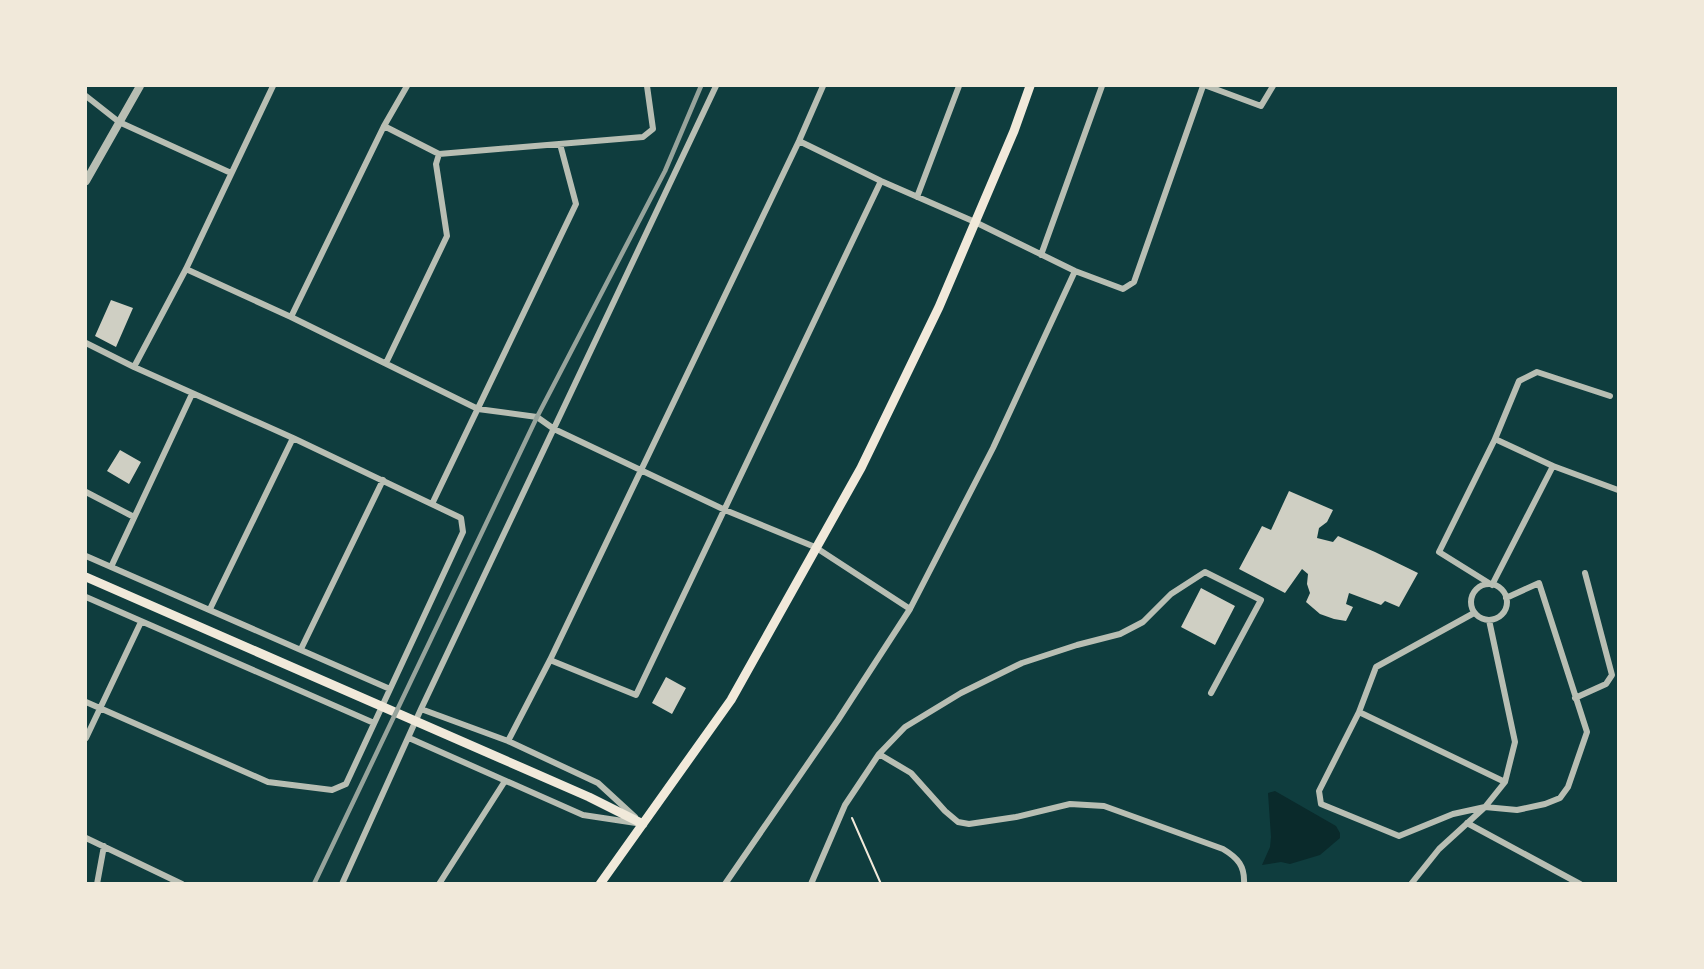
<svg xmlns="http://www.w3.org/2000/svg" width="1704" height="969" viewBox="0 0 1704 969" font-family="Roboto,sans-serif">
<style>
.water{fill:#0a2a2b}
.building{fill:#cfcfc3}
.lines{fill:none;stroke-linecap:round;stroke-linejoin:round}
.path{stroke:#f1e9da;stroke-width:2}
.minor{stroke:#b8beb3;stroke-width:6}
.tertiary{stroke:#b8beb3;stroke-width:8}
.secondary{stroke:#f1e9da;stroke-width:9}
.rail{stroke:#97a49c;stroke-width:4.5}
</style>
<rect width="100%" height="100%" fill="#0f3d3e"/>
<path class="water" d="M 1275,791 L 1336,826 L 1340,833 L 1340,838 L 1320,855 L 1290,864 L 1281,862 L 1262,865 L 1270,847 L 1271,837 L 1268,793 Z"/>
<path class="building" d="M 111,300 L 133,308 L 116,347 L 95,336 Z
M 120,450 L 141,462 L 129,484 L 107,471 Z
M 1289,491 L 1333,510 L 1327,522 L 1319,528 L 1317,538 L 1333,542 L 1338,536 L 1375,552 L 1418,573 L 1399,607 L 1385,601 L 1381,605 L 1349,593 L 1346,604 L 1353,607 L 1346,621 L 1334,619 L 1320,614 L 1306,602 L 1310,593 L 1307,584 L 1308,574 L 1302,569 L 1285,593 L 1239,569 L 1262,526 L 1271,530 Z
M 1201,588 L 1235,606 L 1215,645 L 1181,627 Z
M 666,677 L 686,688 L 672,714 L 652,703 Z"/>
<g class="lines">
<path class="path" d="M 852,818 L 881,884"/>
<path class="minor" d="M 1207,86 L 1261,106 L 1273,86
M 86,96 L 119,122 L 231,173
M 384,126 L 439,154 L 643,137 L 653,129 L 647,86
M 799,141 L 881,181 L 975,222 L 1075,271 L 1123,289 L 1134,282 L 1203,86
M 917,197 L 959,86
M 1041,255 L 1102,86
M 186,269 L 291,317 L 478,409 L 537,417 L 554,429 L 725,510 L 815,547 L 910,609
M 291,317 L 384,126 L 407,86
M 86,343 L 134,367 L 293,438 L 461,518 L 463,532 L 346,784 L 332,790 L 268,782 L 86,702
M 386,363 L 447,236 L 436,164 L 439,154
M 134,367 L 186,269 L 273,86
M 1610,396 L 1537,372 L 1519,381 L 1495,439 L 1553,466 L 1618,490
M 1495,439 L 1439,552 L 1492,585 L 1553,466
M 86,492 L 134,517
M 432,504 L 576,204 L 560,144
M 86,556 L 390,689
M 111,567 L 192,394
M1471 602a18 18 0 1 1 36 0a18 18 0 1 1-36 0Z
M 86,597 L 374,723
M 210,609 L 293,438
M 1474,613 L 1376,667 L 1359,712 L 1505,782
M 301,649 L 383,480
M 550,660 L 636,695 L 881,181
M 1575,698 L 1606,684 L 1612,675 L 1585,573
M 421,709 L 508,741 L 598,783 L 635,817
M 1359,712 L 1319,791 L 1321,804 L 1399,836 L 1453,814 L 1485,807 L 1517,810 L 1545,804 L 1560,798 L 1568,787 L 1587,732 L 1539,583 L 1506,598
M 86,738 L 141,622
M 409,738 L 583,815 L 636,823
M 508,741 L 550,660 L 799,141 L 823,86
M 879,754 L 911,773 L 945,811 L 958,822 L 969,824 L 1016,817 L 1070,804 L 1104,806 L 1223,849 C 1238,858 1245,866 1244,884
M 1467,823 L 1580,884
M 86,838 L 182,884
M 97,884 L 104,846
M 342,884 L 421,709 L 716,86
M 439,884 L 505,781
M 725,884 L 838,720 L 910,609 L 993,448 L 1075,271
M 811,884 L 845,805 L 879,754 L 905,727 L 961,693 L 1022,663 L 1077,645 L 1120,634 L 1143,622 L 1171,594 L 1205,572 L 1261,600 L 1211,693
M 1411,884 L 1439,849 L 1485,807 L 1505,782 L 1515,742 L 1489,620"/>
<path class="tertiary" d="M 86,181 L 140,86"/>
<path class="secondary" d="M 86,577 L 589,797 L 643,824
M 600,884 L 731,700 L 861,468 L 939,307 L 1014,131 L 1030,86"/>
<path class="rail" d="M 314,884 L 537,417 L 665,171 L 701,86"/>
</g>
<rect width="1704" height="969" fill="none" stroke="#f1e9da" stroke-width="174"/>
</svg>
